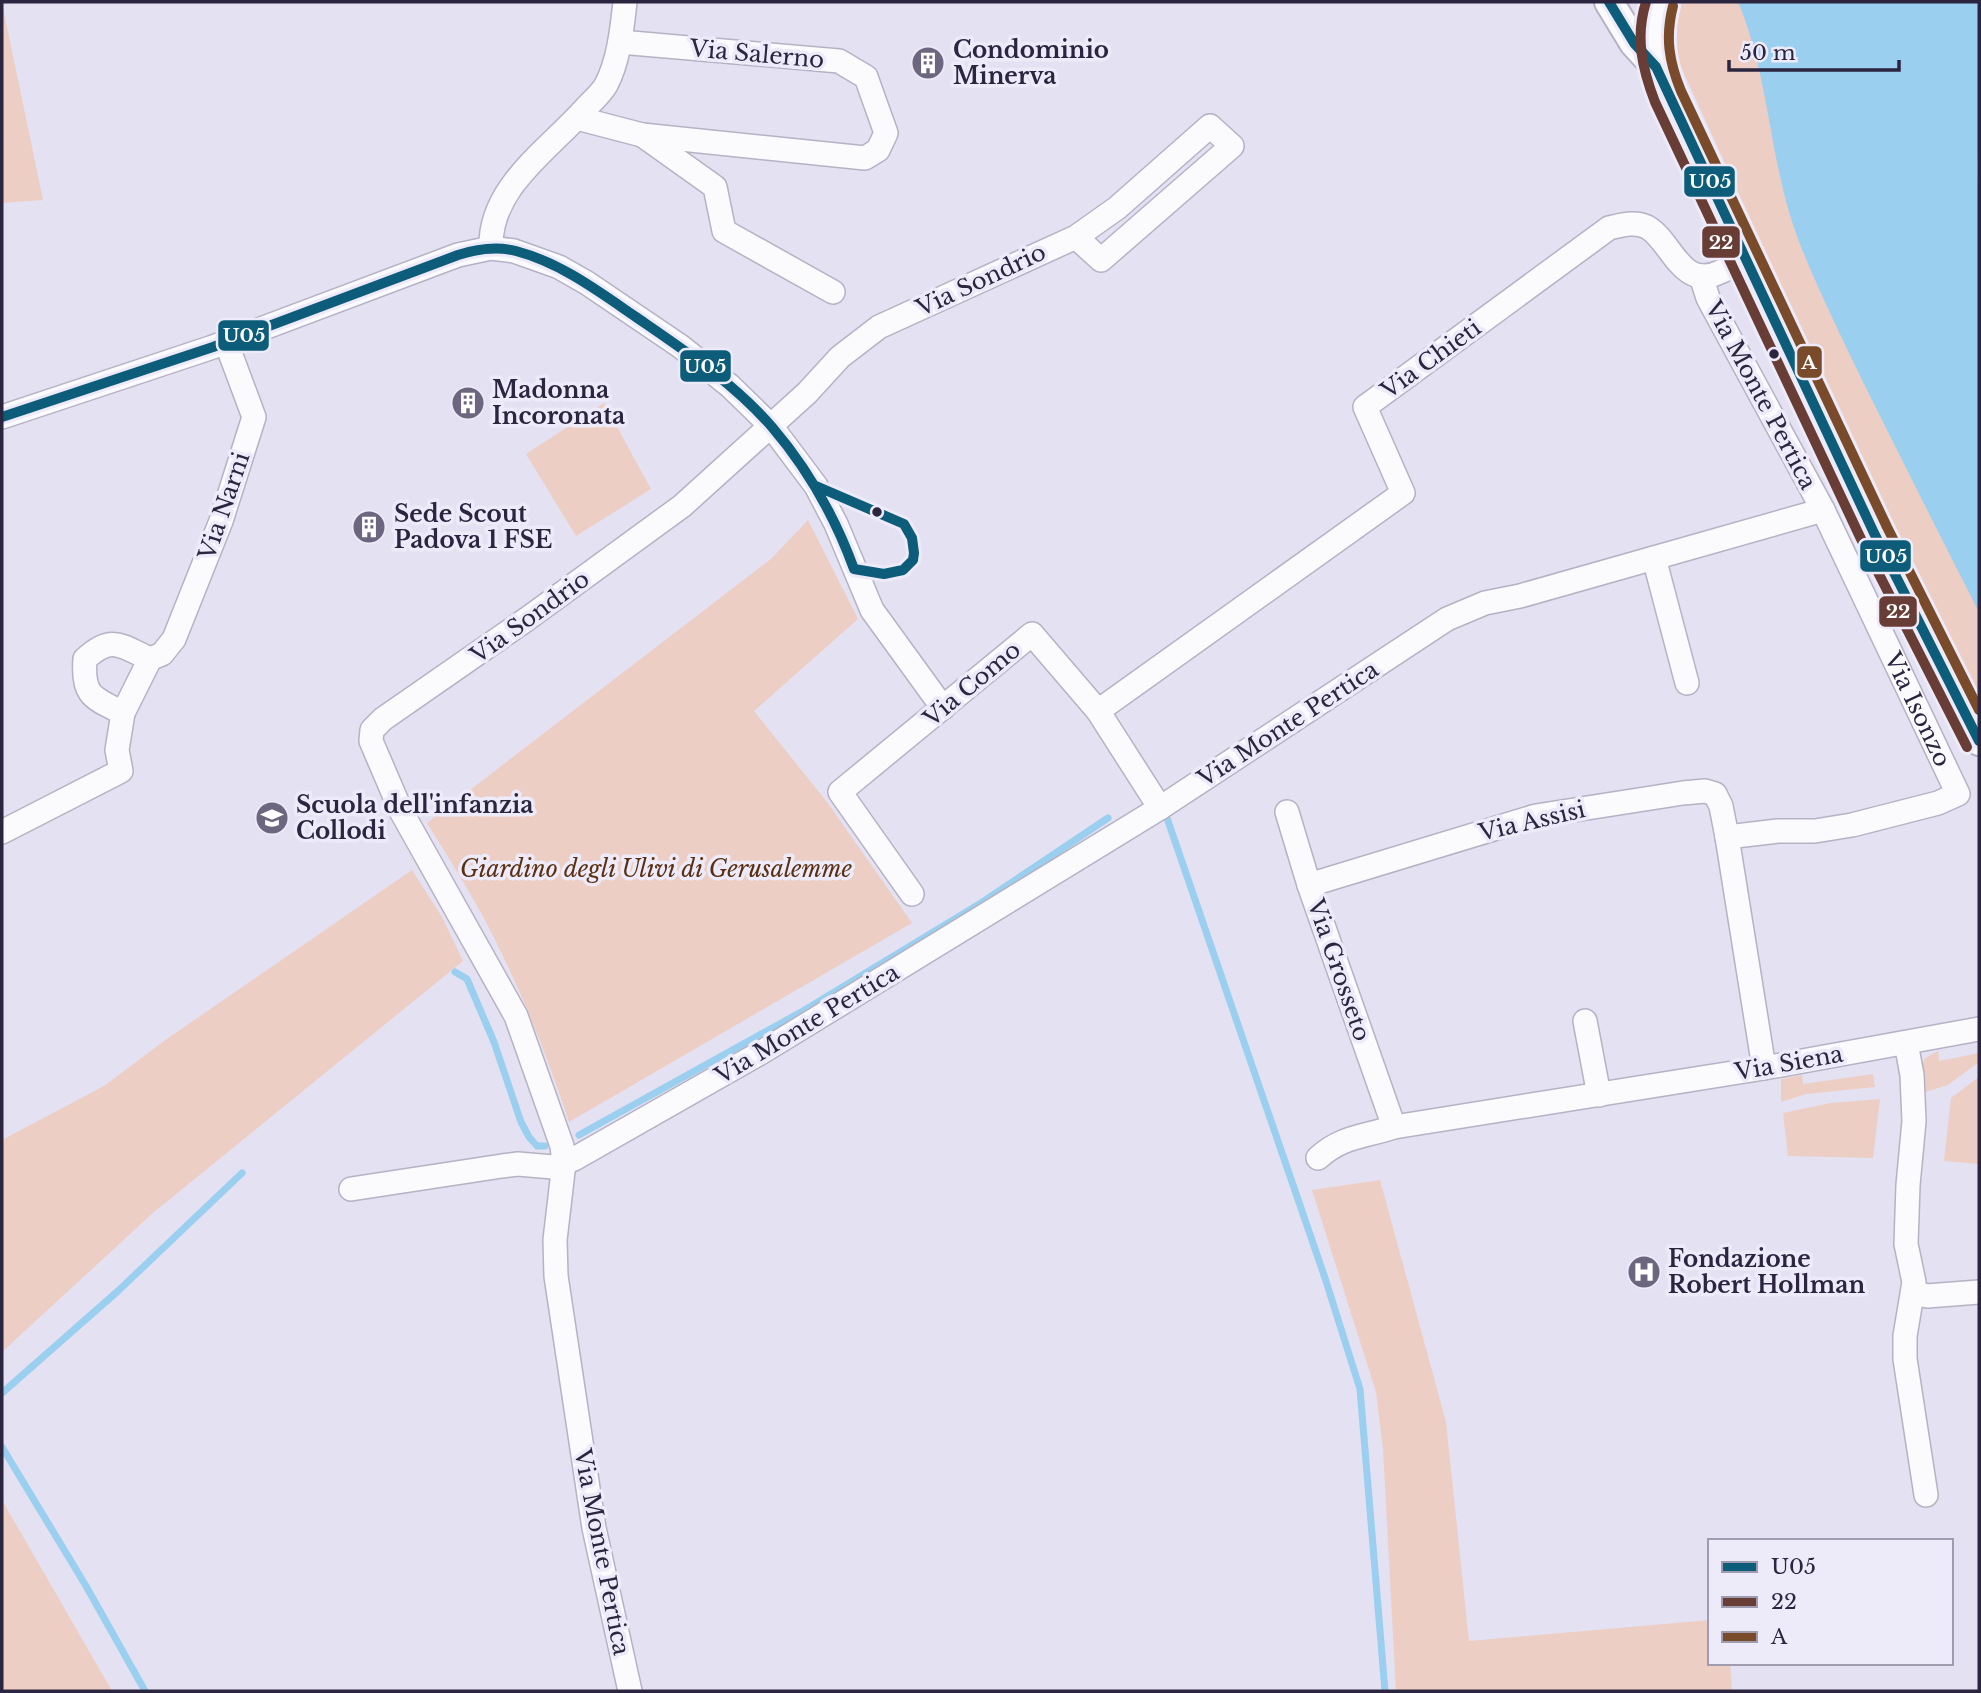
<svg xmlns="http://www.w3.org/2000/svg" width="1981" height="1693" viewBox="0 0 1981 1693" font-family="'Libre Baskerville',serif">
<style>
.green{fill:#edcec4}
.water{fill:#9acff0}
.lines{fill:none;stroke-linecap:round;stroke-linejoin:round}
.stream{stroke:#9acff0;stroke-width:7}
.minor-casing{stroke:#b5b2c5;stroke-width:26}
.major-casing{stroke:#b5b2c5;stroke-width:32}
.minor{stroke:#fbfafd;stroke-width:23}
.major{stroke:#fbfafd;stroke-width:28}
.bus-1-casing{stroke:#edebf9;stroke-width:16}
.bus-2-casing{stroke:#edebf9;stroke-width:16}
.bus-3-casing{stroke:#edebf9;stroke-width:16}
.bus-1{stroke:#0c5c7a;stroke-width:10}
.bus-2{stroke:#683d36;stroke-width:10}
.bus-3{stroke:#7a4b2a;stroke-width:10}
.bus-dot{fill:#2b2540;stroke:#edebf9;stroke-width:2.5}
.labels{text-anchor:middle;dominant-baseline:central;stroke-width:7;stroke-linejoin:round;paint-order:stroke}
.poi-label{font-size:23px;font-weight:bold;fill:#2b2540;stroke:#edebf9;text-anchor:start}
.street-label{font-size:23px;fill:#2b2540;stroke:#edebf9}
.park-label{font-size:23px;font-style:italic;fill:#5b3012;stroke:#edebf9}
.line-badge{stroke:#edebf9;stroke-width:2.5}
.badge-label{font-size:19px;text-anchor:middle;font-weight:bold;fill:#fff}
</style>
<rect width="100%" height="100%" fill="#e4e1f2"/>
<path class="green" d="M 1674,2 L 1979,2 L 1979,698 L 1875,492 L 1665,32 Z
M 2,3 L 43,200 L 2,203 Z
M 604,403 L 651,489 L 576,536 L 526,454 Z
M 808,520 L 858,619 L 754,711 L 827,802 L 912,923 L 569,1122 C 546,1052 519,985 485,920 C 467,887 447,855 427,823 L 771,559 Z
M 412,870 L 442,917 L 463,961 L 154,1212 L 2,1352 L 2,1140 L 104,1086 L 164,1041 Z
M 1938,1051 L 1939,1061 L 1979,1053 L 1979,1062 L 1948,1085 L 1925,1092 L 1922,1067 L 1925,1058 Z
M 1873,1074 L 1875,1087 L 1806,1094 L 1781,1102 L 1781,1079 L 1802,1075 L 1803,1084 Z
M 1979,1077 L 1979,1164 L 1944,1161 L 1951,1098 Z
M 1880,1099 L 1873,1158 L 1788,1156 L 1783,1113 L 1831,1103 Z
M 1380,1180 L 1446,1422 L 1469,1641 L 1710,1620 L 1710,1663 L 1730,1663 L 1732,1691 L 1396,1691 L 1383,1449 L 1376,1392 L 1312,1190 Z
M 2,1500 L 112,1691 L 2,1691 Z"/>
<path class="water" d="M 1738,2 L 1979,2 L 1979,141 L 1977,162 L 1979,200 L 1979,612 C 1940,536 1902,460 1864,384 C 1841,336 1817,288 1798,239 C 1769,162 1770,77 1738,2 Z"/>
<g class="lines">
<path class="stream" d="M 1167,818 L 1325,1278 L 1360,1389 L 1385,1691
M 455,972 L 467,979 L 494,1042 L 521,1122 L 529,1137 L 537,1146 L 545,1146
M 579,1135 L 803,1011 L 981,903 L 1108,818
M 2,1393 L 118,1291 L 242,1173
M 2,1447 L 86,1586 L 145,1691"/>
<defs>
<g id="minor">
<path d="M 620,42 L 839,61 L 866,77 L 886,133 L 878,150 L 865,158 L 642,135 L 715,187 L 724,231 L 833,292"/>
<path d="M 577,118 L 642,135"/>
<path d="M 491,248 C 489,188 548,150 584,110 C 591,102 601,94 606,85 C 619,60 622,29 625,2"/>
<path id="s1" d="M 1701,276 L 1708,298 L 1823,510 L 1958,794 L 1938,803 L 1852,825 L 1815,831 L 1778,831 L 1727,837"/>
<path d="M 2,417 L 213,347 L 458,255 L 491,248 L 514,251 L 559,267 L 587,283 L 680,346 L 730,386 L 771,426 L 816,486 L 836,524 L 872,610 L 943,708"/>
<path d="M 1654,558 L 1687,683"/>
<path d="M 150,659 C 121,646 112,634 85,659 C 82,696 93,698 123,713 L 150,659 L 162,654 L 174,639 L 221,521 L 254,417 L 226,342"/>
<path d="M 1098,711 L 1403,493 L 1365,407 L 1609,228 C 1622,225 1635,221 1647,227 C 1672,241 1681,291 1720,272 C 1728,269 1736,263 1744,258"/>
<path d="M 1287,812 L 1309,885 L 1394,1127"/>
<path d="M 2,832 L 121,771 L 117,750 L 123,713"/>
<path d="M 1309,885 L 1536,816 L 1683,793 L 1705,791 L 1715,794 L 1721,806 L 1727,837 L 1764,1068"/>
<path d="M 912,894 L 840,792 L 1032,634 L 1098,711 L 1160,808"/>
<path d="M 1585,1021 L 1599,1095"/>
<path d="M 1906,1043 L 1912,1075 L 1914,1121 L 1908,1185 L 1906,1244 L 1914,1282 L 1905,1336 L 1905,1359 L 1926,1495"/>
<path d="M 1318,1158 C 1342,1136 1364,1137 1394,1127 L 1764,1068 L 1979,1029"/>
<path d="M 351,1189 L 502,1166 L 518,1164 L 553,1167 L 574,1159 L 762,1052 L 1160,808 L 1447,619 L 1485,603 L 1520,596 L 1823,510"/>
<path d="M 1913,1292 L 1927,1296 L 1979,1292"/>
<path d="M 630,1691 L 594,1528 L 556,1276 L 555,1240 L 564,1163 L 562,1146 L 516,1016 L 401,811 L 371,741 L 372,730 L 383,719 L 527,619 L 682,506 L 807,393 L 840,357 L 879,327 L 1076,237 L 1117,208 L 1210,126 L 1232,146 L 1101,260 L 1076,237"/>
</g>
<path id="major" d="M 1609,2 L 1634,43 L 1656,67 L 1874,533 L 1979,741
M 1656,67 C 1653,44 1653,24 1660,2"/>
</defs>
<use href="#minor" class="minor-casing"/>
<use href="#major" class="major-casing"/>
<use href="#minor" class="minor"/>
<use href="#major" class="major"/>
<defs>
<path id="bus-1" d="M 1609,2 L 1634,43 L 1656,67 L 1874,533 L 1979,741
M 2,417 L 213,347 L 458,255 C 477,249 496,246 516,251 C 561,263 598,291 636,317 C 684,350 734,383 772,427 C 808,469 835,517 854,569
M 816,486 L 904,524 L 912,538 L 914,553 L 913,560 L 903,570 L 884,574 L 854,569"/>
<path id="bus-2" d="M 1646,2 C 1635,37 1642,68 1655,102 L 1861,539 L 1967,747"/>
<path id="bus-3" d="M 1673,6 C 1665,37 1669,62 1681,91 L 1887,527 L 1979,710"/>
</defs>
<use href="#bus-1" class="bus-1-casing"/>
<use href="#bus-2" class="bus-2-casing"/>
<use href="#bus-3" class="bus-3-casing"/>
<use href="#bus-1" class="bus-1"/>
<use href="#bus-2" class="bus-2"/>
<use href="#bus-3" class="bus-3"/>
</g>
<defs>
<symbol id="building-disc" viewBox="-11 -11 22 22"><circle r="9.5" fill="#6c677e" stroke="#edebf9"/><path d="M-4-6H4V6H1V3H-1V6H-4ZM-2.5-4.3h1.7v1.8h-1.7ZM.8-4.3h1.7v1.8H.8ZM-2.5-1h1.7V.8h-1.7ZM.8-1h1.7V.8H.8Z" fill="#fff"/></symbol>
<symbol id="school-disc" viewBox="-11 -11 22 22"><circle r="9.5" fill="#6c677e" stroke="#edebf9"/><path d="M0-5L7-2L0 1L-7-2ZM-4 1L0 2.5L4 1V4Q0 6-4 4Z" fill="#fff"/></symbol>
<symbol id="hospital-disc" viewBox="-11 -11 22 22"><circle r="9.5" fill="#6c677e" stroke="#edebf9"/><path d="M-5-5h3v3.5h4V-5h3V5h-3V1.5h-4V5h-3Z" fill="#fff"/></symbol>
</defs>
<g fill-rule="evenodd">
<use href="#building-disc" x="909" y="44" width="38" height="38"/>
<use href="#building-disc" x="449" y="384" width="38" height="38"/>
<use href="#building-disc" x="350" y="508" width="38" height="38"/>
<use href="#school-disc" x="253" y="799" width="38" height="38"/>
<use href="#hospital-disc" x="1625" y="1253" width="38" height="38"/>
</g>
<g class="bus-dot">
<circle cx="1774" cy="354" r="6"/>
<circle cx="877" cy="512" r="6"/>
</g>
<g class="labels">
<g class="poi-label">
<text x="953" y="50">Condominio<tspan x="953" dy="26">Minerva</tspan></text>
<text x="492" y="390">Madonna<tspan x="492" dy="26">Incoronata</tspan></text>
<text x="394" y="514">Sede Scout<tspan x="394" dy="26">Padova 1 FSE</tspan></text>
<text x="296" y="805">Scuola dell'infanzia<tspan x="296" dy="26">Collodi</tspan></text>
<text x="1668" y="1259">Fondazione<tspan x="1668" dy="26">Robert Hollman</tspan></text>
</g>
<g class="street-label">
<text transform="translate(757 54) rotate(5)">Via Salerno</text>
<text transform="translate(981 280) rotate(-25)">Via Sondrio</text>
<text transform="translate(1431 359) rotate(-36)">Via Chieti</text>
<text transform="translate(1761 395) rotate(62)">Via Monte Pertica</text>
<text transform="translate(224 506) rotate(-71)">Via Narni</text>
<text transform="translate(530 617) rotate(-36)">Via Sondrio</text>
<text transform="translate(972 684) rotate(-40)">Via Como</text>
<text stroke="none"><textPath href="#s1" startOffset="485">Via Isonzo</textPath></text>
<text transform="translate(1288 724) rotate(-33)">Via Monte Pertica</text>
<text transform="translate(1532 821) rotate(-13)">Via Assisi</text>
<text transform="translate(1339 970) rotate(71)">Via Grosseto</text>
<text transform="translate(807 1024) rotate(-31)">Via Monte Pertica</text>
<text transform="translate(1789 1063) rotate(-10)">Via Siena</text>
<text transform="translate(602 1552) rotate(79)">Via Monte Pertica</text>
</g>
<g class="park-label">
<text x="656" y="869">Giardino degli Ulivi di Gerusalemme</text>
</g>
</g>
<g class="line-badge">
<rect x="1683" y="165" width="53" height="33" rx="7" fill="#0c5c7a"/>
<rect x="1701" y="225" width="40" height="34" rx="7" fill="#683d36"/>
<rect x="217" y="319" width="53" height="33" rx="7" fill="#0c5c7a"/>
<rect x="1796" y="345" width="27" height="34" rx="7" fill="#7a4b2a"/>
<rect x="679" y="349" width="53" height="34" rx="7" fill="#0c5c7a"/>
<rect x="1859" y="539" width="53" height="34" rx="7" fill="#0c5c7a"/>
<rect x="1878" y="595" width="40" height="33" rx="7" fill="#683d36"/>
</g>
<g class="badge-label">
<text x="1710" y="188">U05</text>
<text x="1721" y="249">22</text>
<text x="244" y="342">U05</text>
<text x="1809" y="369">A</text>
<text x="705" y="373">U05</text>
<text x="1886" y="563">U05</text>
<text x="1898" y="618">22</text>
</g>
<rect width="1981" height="1693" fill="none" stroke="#2b2540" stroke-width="7"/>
<rect x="1708" y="1539" width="245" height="126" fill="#edebf9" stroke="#9f9caf" stroke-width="2"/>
<rect x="1722" y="1562" width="35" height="10" fill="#0c5c7a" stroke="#9f9caf" stroke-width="2"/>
<text x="1771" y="1574" font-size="21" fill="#2b2540">U05</text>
<rect x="1722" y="1597" width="35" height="10" fill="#683d36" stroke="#9f9caf" stroke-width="2"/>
<text x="1771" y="1609" font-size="21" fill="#2b2540">22</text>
<rect x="1722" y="1632" width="35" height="10" fill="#7a4b2a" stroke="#9f9caf" stroke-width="2"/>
<text x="1771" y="1644" font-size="21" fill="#2b2540">A</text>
<path d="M1729 60v10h170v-10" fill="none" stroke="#2b2540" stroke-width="3.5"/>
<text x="1740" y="60" font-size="21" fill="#2b2540" stroke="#edebf9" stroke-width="5" paint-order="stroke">50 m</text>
</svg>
